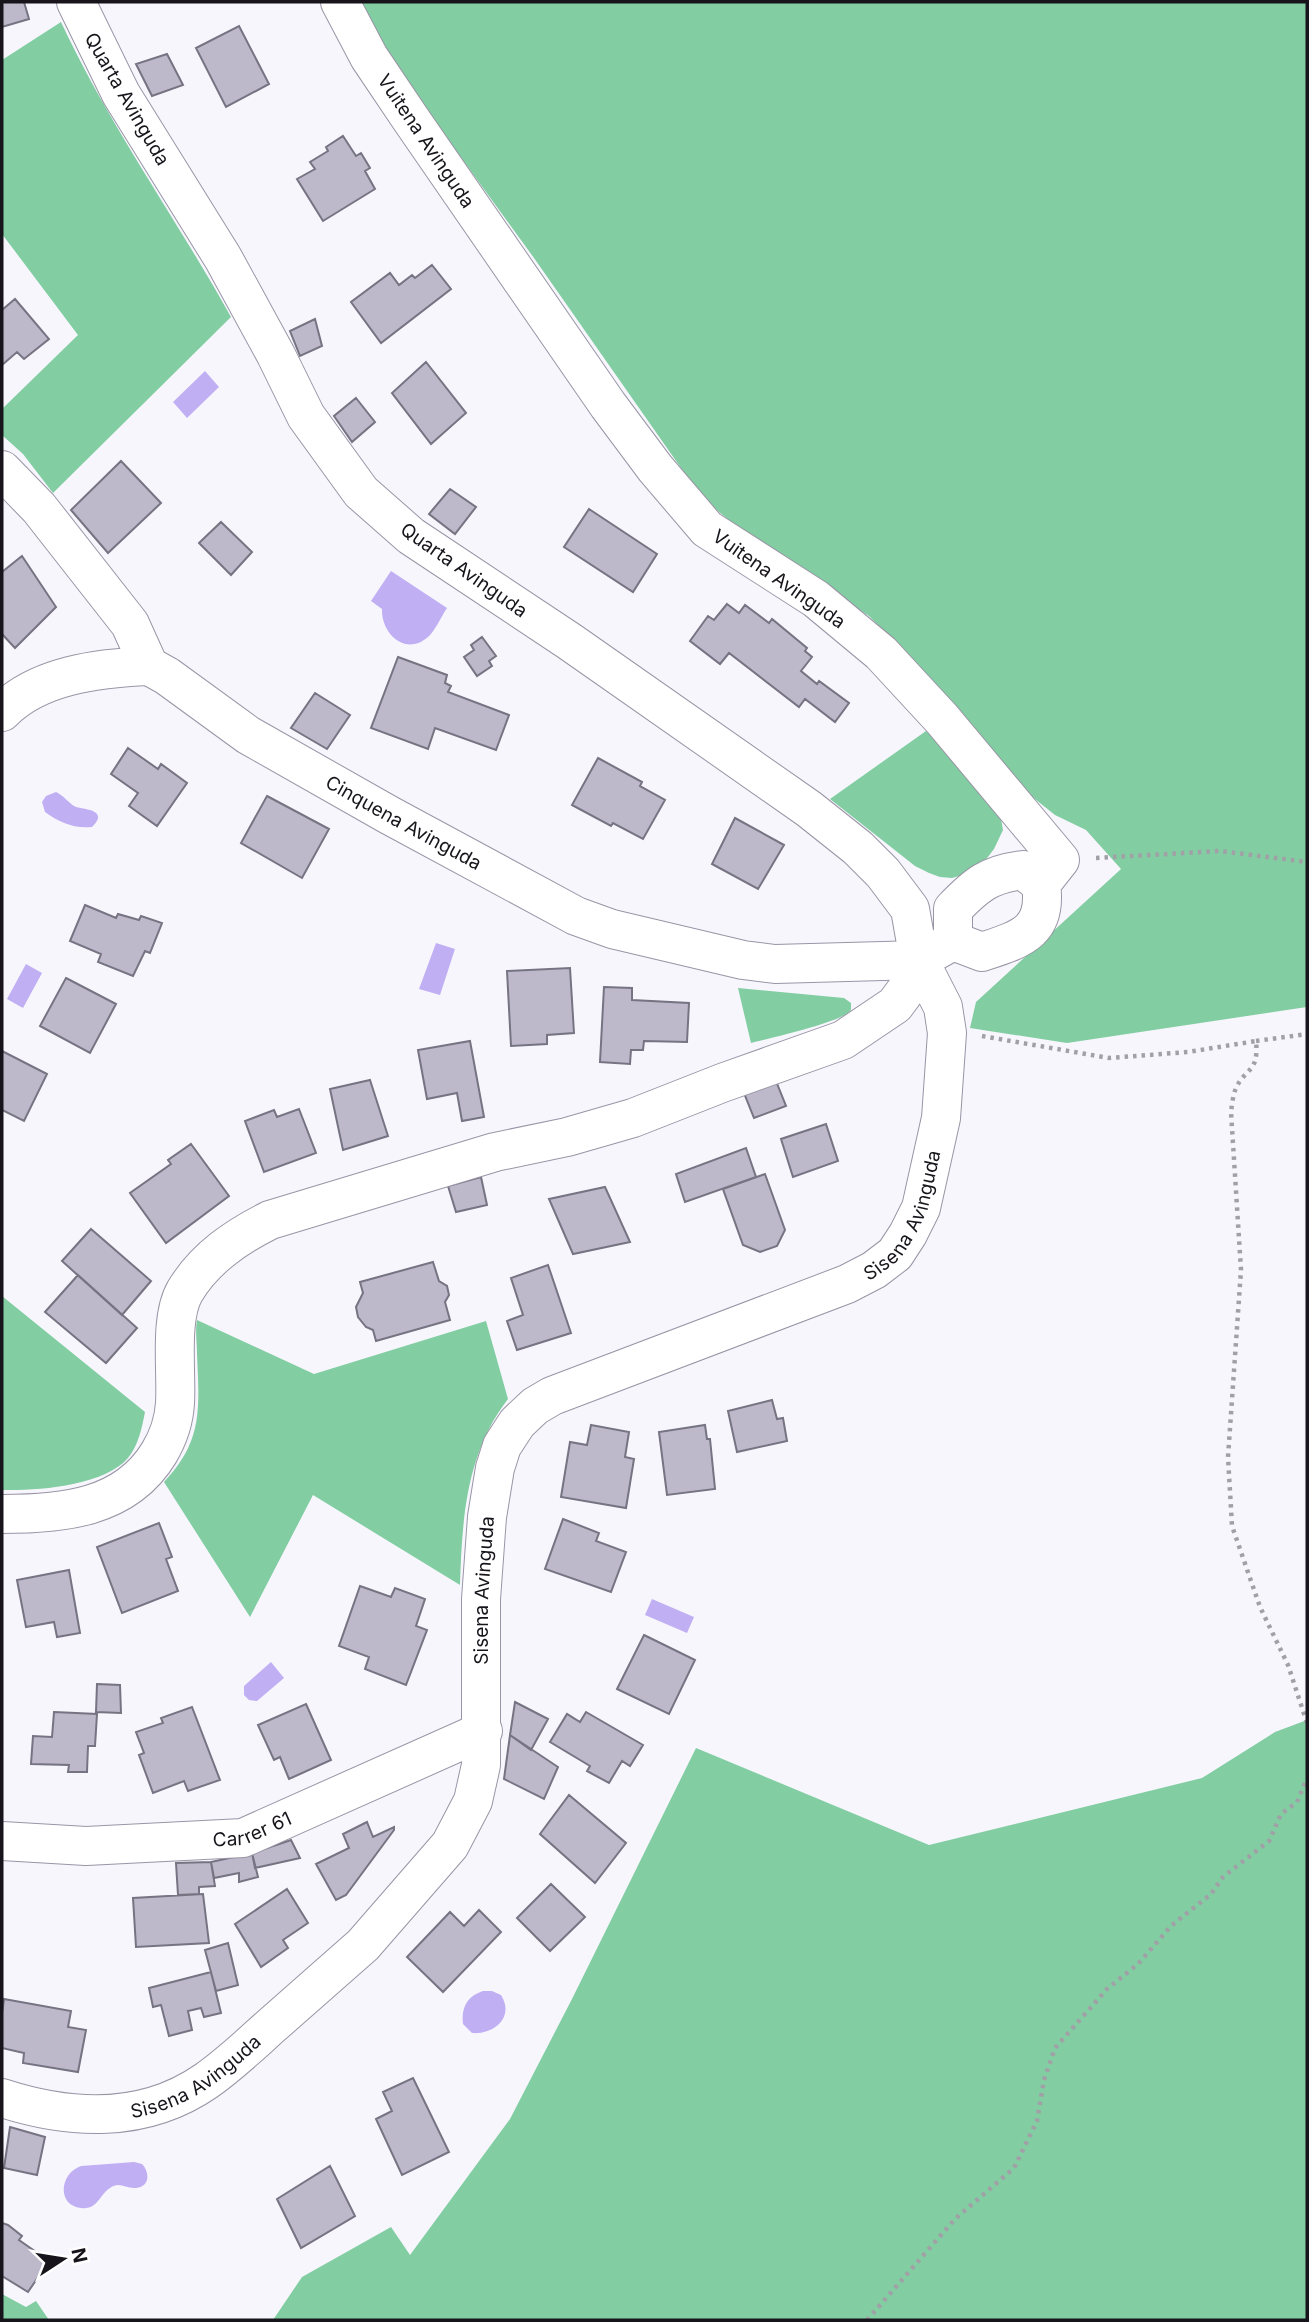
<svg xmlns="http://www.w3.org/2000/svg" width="1309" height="2322" viewBox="0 0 1309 2322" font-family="Inter,sans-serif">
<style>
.forest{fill:#82cda2}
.water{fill:#c1aff4}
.building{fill:#bdb9ca;stroke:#767382;stroke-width:2}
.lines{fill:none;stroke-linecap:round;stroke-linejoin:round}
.street-casing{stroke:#9995a6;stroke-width:40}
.path{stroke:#a1a0a7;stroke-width:4.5;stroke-dasharray:3.5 5;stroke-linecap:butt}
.street{stroke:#fff;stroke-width:38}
.labels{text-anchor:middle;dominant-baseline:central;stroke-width:5;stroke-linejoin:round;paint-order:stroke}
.street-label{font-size:19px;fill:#17151b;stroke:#fff}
</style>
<rect width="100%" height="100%" fill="#f7f6fd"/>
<path class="forest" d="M 360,2 L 1307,2 L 1307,1007 L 1067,1043 L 970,1028 L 976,1002 L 1121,869 L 1086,830 L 1055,815 L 1006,776 L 921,668 L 869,616 L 746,534 L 702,498 L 534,258 L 377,42 Z
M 61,22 C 109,125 176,218 231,317 L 53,493 L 23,454 L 2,435 L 2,409 L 78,335 L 2,234 L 2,60 Z
M 926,731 L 998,802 L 1003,830 L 994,849 L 981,866 L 970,873 L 952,878 L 940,877 L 929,873 L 915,866 L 830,799 Z
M 738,988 L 844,998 L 851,1003 L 851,1010 C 843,1022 770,1038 751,1043 Z
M 2,1296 L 145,1412 C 142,1428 138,1446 128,1458 C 104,1486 36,1491 2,1490 Z
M 197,1320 L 314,1374 L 486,1321 L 508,1399 C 466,1453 462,1520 460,1585 L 313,1495 L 250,1617 L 164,1482 C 204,1440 199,1407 197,1353 C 197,1342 195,1331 197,1320 Z
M 1307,1720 L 1307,2320 L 273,2320 L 302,2277 L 391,2227 L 410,2255 L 510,2119 L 572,1999 L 696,1748 L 929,1845 L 1202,1778 L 1275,1732 Z
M 2,2294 L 26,2307 L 36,2301 L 49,2320 L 2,2320 Z"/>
<path class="water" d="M 205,371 L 219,387 L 187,418 L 173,402 Z
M 391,571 L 447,608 C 441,617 435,631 428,637 C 405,657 381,633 382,609 L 371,601 Z
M 56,792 C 64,796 67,801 74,806 C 80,810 111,808 92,827 C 74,829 59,822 45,812 L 42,802 L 46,796 Z
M 436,943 L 455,949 L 440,995 L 419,989 Z
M 26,964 L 42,973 L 23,1008 L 7,999 Z
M 652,1599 L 694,1617 L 687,1633 L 645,1615 Z
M 271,1662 L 284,1678 L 257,1701 L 249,1700 L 244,1695 L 244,1686 Z
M 483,1991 L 492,1991 L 501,1995 C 515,2017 494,2035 472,2033 L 463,2024 C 461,2008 467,1996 483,1991 Z
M 134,2162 L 142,2164 C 150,2172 150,2187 136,2188 C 125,2189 120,2181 110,2188 C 99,2195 98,2210 81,2208 C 56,2205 60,2173 81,2166 Z"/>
<path class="building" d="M 2,2 L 24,2 L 29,19 L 2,27 Z
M 239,26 L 269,84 L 226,107 L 196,48 Z
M 167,54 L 183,85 L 152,96 L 136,64 Z
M 343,136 L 356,156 L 361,153 L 370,168 L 365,171 L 375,189 L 323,221 L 297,179 L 315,169 L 310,162 L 328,151 L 326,147 Z
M 432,265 L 451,289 L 381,343 L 351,302 L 390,273 L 399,285 L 412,275 L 415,278 Z
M 15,299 L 49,339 L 24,359 L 17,352 L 2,365 L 2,310 Z
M 315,319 L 322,346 L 300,356 L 290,331 Z
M 426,362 L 466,413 L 431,444 L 392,393 Z
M 356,398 L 375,422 L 352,442 L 334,416 Z
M 121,461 L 161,503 L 108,553 L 71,510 Z
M 450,489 L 476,507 L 455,534 L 429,514 Z
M 589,509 L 657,554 L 633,592 L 564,547 Z
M 221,522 L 252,552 L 231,575 L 199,543 Z
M 22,556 L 56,607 L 15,648 L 2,634 L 2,572 Z
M 727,604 L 739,613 L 745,605 L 769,623 L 772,619 L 807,648 L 805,651 L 812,657 L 801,671 L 817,684 L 819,681 L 849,703 L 835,722 L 805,699 L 799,707 L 729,653 L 720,664 L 690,641 L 708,616 L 714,620 Z
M 482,637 L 496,656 L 489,661 L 492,666 L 477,676 L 464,657 L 474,650 L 471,645 Z
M 398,657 L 447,675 L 445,683 L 451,686 L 448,692 L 509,715 L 496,750 L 435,728 L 428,749 L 371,728 Z
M 315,693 L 350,715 L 327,749 L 291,728 Z
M 128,748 L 158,769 L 161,764 L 187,783 L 157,826 L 129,806 L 138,793 L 111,774 Z
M 598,758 L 642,782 L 640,786 L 665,800 L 643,839 L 613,823 L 611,826 L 572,805 Z
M 267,796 L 329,829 L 302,878 L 241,843 Z
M 735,818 L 784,845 L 758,889 L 712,864 Z
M 85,905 L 116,918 L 118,914 L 139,920 L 141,916 L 162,923 L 150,953 L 145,951 L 133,976 L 98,962 L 101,954 L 70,941 Z
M 570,968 L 574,1033 L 547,1035 L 547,1044 L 511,1046 L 507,971 Z
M 66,978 L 116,1004 L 90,1053 L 40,1026 Z
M 604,987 L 632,988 L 632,1000 L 689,1003 L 687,1042 L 644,1041 L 643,1050 L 631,1050 L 630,1064 L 600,1062 Z
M 470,1041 L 484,1117 L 462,1121 L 457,1093 L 427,1099 L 418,1050 Z
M 2,1051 L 47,1074 L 24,1121 L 2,1110 Z
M 370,1080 L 388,1136 L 343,1150 L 330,1089 Z
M 776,1081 L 786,1106 L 754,1118 L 744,1093 Z
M 299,1109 L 316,1153 L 264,1172 L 245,1121 L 274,1110 L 277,1117 Z
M 826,1124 L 838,1161 L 793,1177 L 781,1139 Z
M 191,1144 L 229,1196 L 166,1243 L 130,1193 L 171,1164 L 168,1160 Z
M 746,1148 L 756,1177 L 685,1202 L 676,1174 Z
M 765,1174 L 785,1230 L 777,1246 L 760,1252 L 743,1245 L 723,1189 Z
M 481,1177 L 487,1205 L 456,1212 L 448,1186 Z
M 605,1187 L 630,1242 L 573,1254 L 549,1199 Z
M 91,1229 L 151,1281 L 122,1315 L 62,1261 Z
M 433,1262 L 439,1281 L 447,1286 L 449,1295 L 445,1302 L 450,1320 L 376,1341 L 373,1330 L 366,1327 L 358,1317 L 356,1307 L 363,1293 L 360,1282 Z
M 548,1265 L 571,1333 L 517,1350 L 507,1321 L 523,1315 L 511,1278 Z
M 78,1275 L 137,1328 L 106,1363 L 45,1312 Z
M 772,1400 L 777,1419 L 783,1418 L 787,1441 L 737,1452 L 728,1411 Z
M 591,1425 L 629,1432 L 625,1457 L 634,1459 L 626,1508 L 561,1497 L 570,1442 L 587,1445 Z
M 705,1425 L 707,1439 L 710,1439 L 715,1489 L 667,1495 L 659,1432 Z
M 563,1519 L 599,1533 L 596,1541 L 626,1552 L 611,1592 L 545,1569 Z
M 159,1523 L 172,1557 L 166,1559 L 178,1591 L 122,1613 L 97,1547 Z
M 69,1570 L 80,1633 L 57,1637 L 54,1622 L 26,1627 L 17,1580 Z
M 360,1586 L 391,1597 L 395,1588 L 425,1599 L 416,1626 L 427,1630 L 406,1685 L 365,1669 L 369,1657 L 339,1646 Z
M 644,1635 L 695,1660 L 669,1714 L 617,1689 Z
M 97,1684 L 120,1685 L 121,1713 L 96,1712 Z
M 515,1702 L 548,1719 L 531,1750 L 510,1735 Z
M 306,1704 L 331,1760 L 289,1779 L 280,1757 L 274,1760 L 258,1725 Z
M 192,1707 L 220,1780 L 188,1791 L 184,1781 L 153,1793 L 139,1755 L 144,1753 L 136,1732 L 163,1723 L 161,1718 Z
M 54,1712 L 97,1714 L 95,1746 L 88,1746 L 87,1772 L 68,1772 L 69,1765 L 31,1764 L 33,1736 L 52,1737 Z
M 586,1712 L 643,1745 L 630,1766 L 622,1761 L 609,1783 L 587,1771 L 590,1766 L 550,1742 L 567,1714 L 580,1722 Z
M 510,1735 L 558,1767 L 544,1799 L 504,1779 Z
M 569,1795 L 626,1843 L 595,1883 L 540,1834 Z
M 367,1822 L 373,1837 L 394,1827 L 394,1830 L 346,1895 L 336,1900 L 316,1864 L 349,1848 L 343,1834 Z
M 291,1840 L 300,1858 L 255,1868 L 252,1853 Z
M 252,1853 L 258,1877 L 239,1882 L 239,1873 L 214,1878 L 211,1862 Z
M 211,1862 L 215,1886 L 199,1887 L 199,1894 L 178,1895 L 176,1863 Z
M 551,1884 L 585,1917 L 550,1951 L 517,1918 Z
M 287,1889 L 308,1923 L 283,1940 L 288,1948 L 261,1967 L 235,1924 Z
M 203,1894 L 209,1943 L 136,1947 L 133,1898 Z
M 479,1910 L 501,1932 L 443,1992 L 407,1957 L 450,1912 L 464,1926 Z
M 228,1943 L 238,1985 L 216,1991 L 205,1950 Z
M 211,1972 L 221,2013 L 204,2017 L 201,2008 L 188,2011 L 192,2030 L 169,2036 L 161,2005 L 153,2007 L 149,1988 Z
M 4,1999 L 71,2011 L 68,2027 L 86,2030 L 78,2072 L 23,2063 L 24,2053 L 2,2048 L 2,2013 Z
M 413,2078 L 449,2152 L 402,2175 L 376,2119 L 392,2111 L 383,2092 Z
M 10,2127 L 45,2137 L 37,2175 L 4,2168 Z
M 330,2166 L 355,2216 L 301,2248 L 277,2199 Z
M 2,2223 L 8,2225 L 22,2236 L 19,2240 L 49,2261 L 28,2292 L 2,2276 Z"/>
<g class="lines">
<defs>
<g id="street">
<path id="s1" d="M 2,470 L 39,508 L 130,624 L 149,666 L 167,676 L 248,735 L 389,815 L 576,916 L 612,929 L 743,960 L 775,964 L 919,960 L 953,941 L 982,952 C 1021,939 1048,932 1041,884 L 1060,860 L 942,719 L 881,653 L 816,599 L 707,529 L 655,468 L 608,405 L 410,118 L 369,57 L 340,2"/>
<path d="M 2,712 C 38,675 99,668 149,666"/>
<path d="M 953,941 L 953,909 C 976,885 989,874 1023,870 L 1041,884"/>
<path d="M 2,1514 C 61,1514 125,1509 159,1453 C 168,1438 174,1421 175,1403 C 177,1372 169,1318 185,1291 C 205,1258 236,1237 270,1220 L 495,1152 L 567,1137 L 633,1118 L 722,1083 L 843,1040 L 895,1005 L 909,986 L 919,960"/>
<path id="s2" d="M 2,1841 L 86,1846 L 243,1838 L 483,1731"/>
<path id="s3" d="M 2,2098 C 70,2120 144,2124 206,2081 C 229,2065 250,2045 271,2026 C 302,1999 332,1972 363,1945 L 450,1845 L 473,1801 L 481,1765 L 481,1599 L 487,1517 L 495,1468 L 502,1446 L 517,1423 L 535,1406 L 552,1396 L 847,1284 L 874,1270 L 895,1254 L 908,1234 L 921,1208 L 941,1118 L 947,1033 L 943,1007 L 919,960 L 910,909 L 883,873 L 858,848 L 809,809 L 569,641 L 411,536 L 361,492 L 306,416 L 276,355 L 223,258 L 121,94 L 76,2"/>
</g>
</defs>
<use href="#street" class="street-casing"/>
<path class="path" d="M 1096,858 L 1220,851 L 1307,862
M 982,1036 L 1109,1058 L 1188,1052 L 1256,1041 C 1259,1073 1246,1067 1236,1088 C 1233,1095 1232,1104 1231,1112 L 1241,1270 L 1228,1457 L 1232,1526 L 1260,1607 L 1288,1665 L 1307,1723
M 1256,1041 L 1307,1034
M 867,2320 L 955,2219 L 1014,2168 L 1037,2121 L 1044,2080 L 1055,2048 L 1107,1989 L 1138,1964 L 1171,1926 L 1211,1894 L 1223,1877 L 1269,1841 L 1281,1814 L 1297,1802 L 1307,1778"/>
<use href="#street" class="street"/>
</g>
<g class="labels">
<g class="street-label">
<text transform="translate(127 99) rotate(60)">Quarta Avinguda</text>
<text transform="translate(426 141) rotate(56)">Vuitena Avinguda</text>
<text transform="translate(464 570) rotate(35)">Quarta Avinguda</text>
<text transform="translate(779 579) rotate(35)">Vuitena Avinguda</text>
<text stroke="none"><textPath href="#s1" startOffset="546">Cinquena Avinguda</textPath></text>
<text stroke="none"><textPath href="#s3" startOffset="1442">Sisena Avinguda</textPath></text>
<text stroke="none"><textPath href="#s3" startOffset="814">Sisena Avinguda</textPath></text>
<text stroke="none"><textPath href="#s2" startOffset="252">Carrer 61</textPath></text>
<text stroke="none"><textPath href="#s3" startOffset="205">Sisena Avinguda</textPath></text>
</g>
</g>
<rect width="1309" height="2322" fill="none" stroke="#17151b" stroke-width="7"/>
<g transform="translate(63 2259) rotate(78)" stroke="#ffffff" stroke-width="5" paint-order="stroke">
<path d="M0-5L12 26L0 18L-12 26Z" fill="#17151b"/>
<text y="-10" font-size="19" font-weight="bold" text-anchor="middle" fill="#17151b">N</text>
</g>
</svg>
